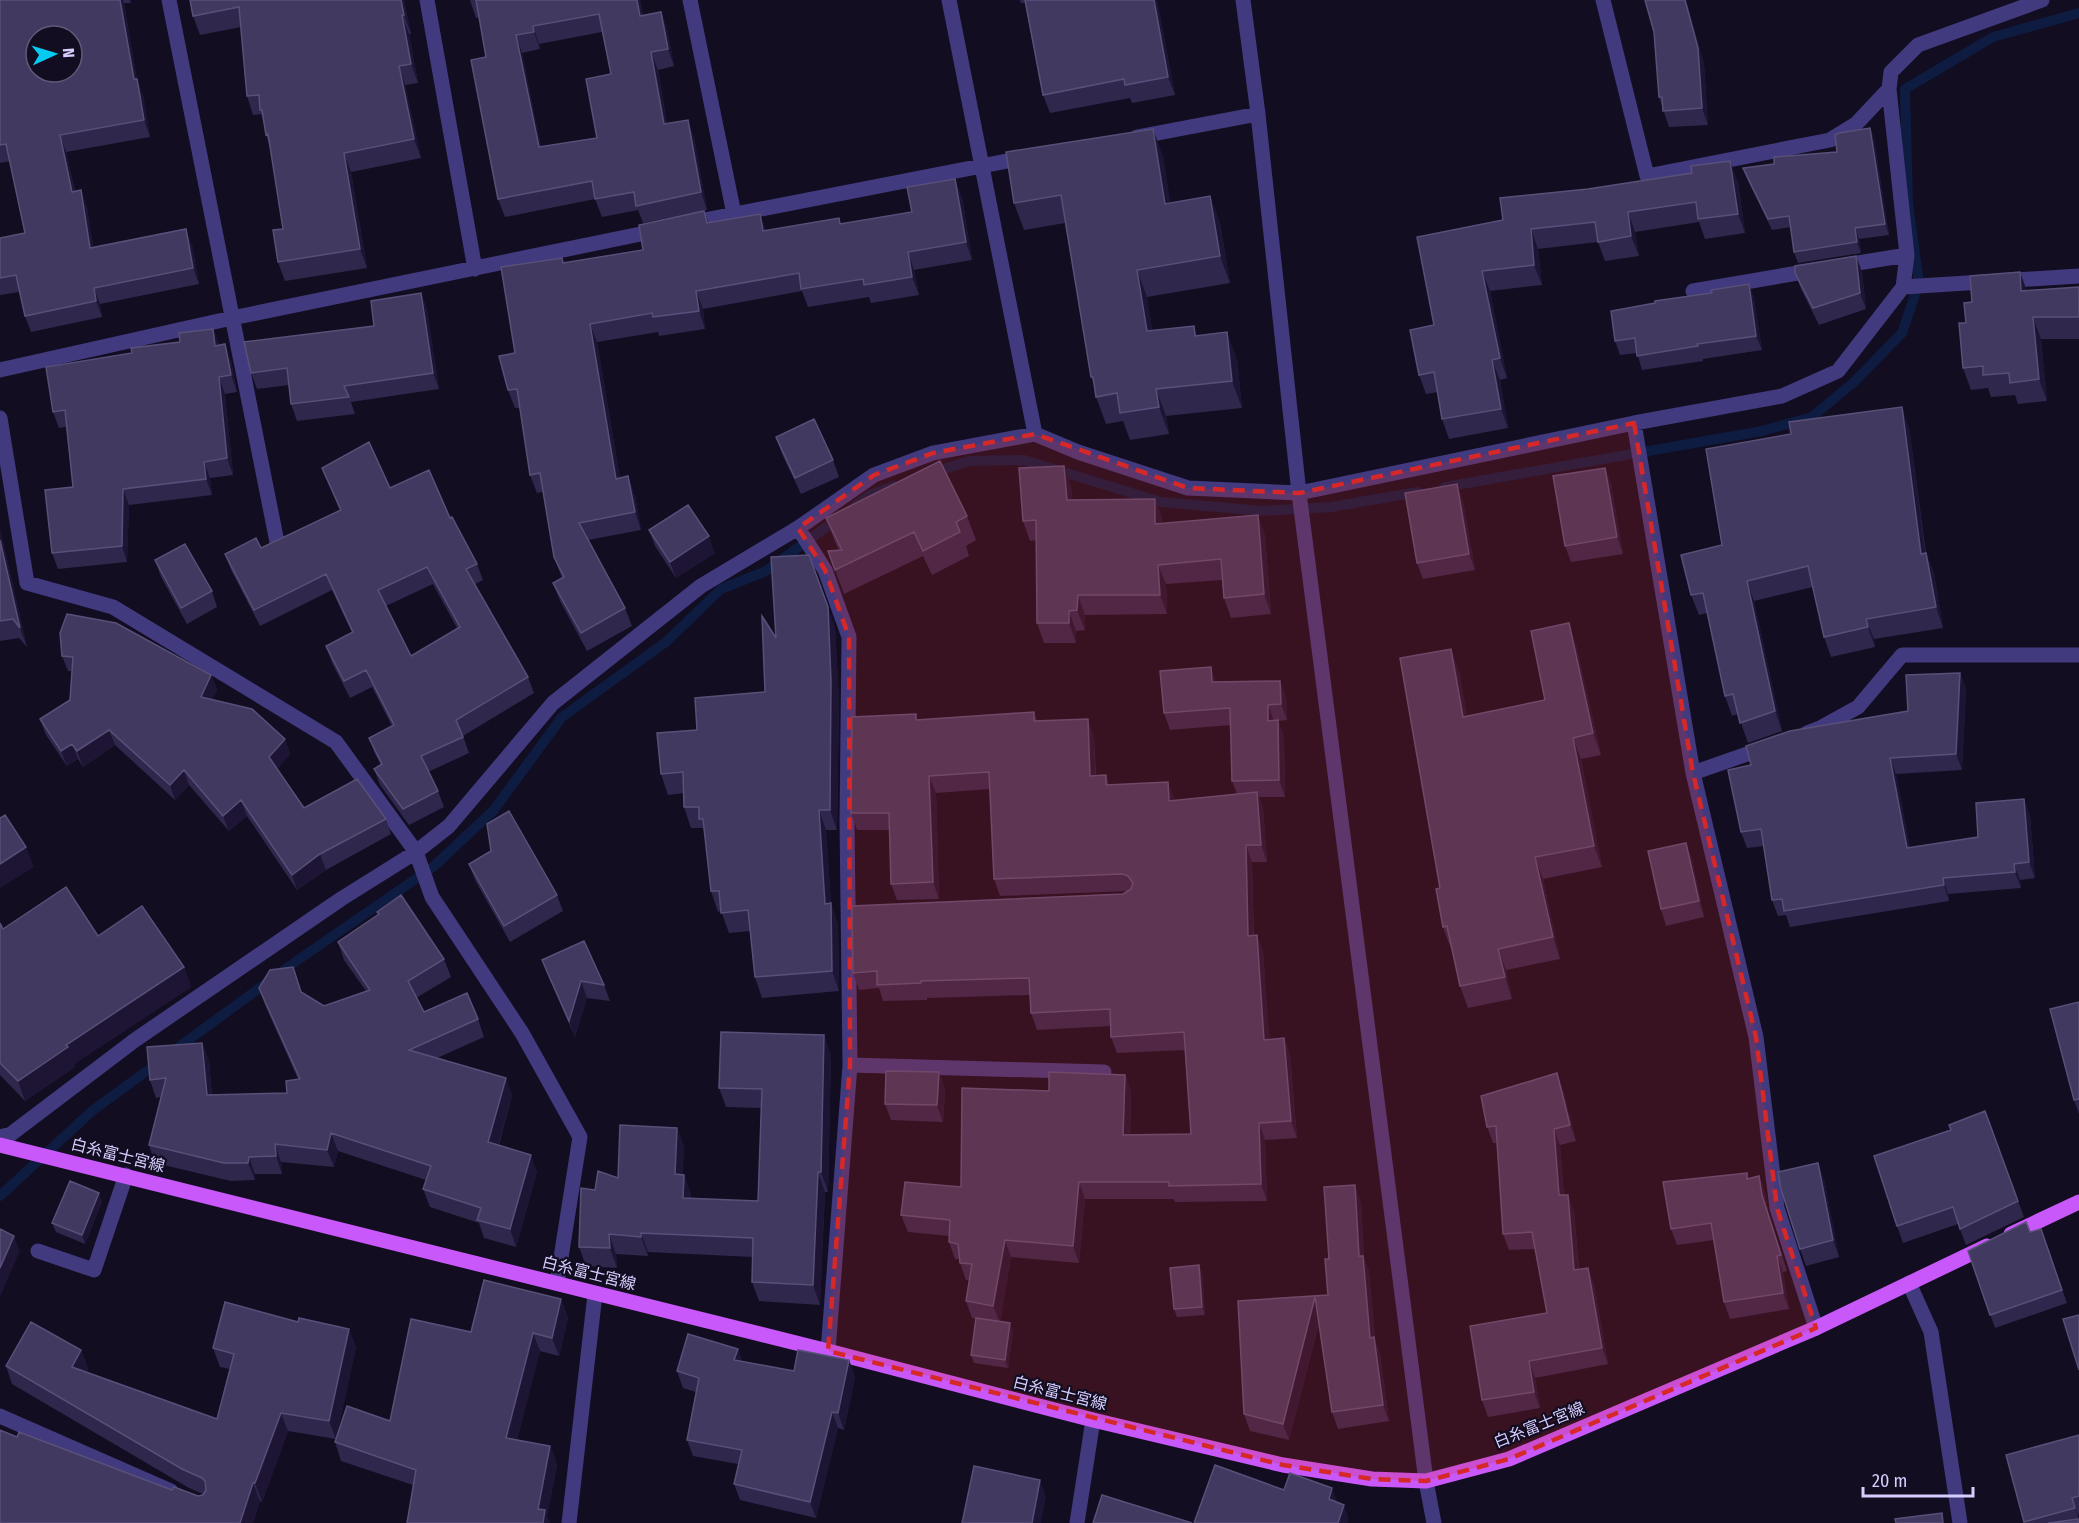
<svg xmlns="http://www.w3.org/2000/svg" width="2079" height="1523" viewBox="0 0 2079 1523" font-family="'Fira Sans Condensed','Noto Sans JP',sans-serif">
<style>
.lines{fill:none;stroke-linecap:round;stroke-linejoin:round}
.stream{stroke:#0d1c40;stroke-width:10}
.minor{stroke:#413a7e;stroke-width:15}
.major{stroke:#c858fa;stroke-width:15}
.wall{fill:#30274d;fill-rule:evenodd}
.shaded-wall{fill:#1d1533}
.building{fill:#423960;stroke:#595079;stroke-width:1.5;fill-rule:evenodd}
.marked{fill:#d62828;fill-opacity:0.2;stroke:#d62828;stroke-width:4.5;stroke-dasharray:12 8;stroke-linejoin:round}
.labels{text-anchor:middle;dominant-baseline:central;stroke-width:4.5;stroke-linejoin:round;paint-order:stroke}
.street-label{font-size:16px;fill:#d6cefe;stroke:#120d20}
</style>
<rect width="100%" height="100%" fill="#120d20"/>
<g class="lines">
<path class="stream" d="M 931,473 L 969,461 L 1024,460 L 1161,502 L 1262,511 L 1331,507 L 1418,492
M 1445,487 L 1762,431 L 1812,417 L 1854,382 L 1902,333 L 1919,283 L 1908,202 L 1905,89 L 1993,37 L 2079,13
M 855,506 L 870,495 L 894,486
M 172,1052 L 298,960 L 433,867 L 493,811 L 562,717 L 666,642 L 721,589 L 766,571 L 840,517
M 0,1196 L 92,1111 L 159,1062"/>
<path class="minor" d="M 169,0 L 277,542
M 427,0 L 475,269
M 690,0 L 734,214
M 949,0 L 1035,434
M 1243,0 L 1258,114 L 1299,493 L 1426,1481 L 1434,1523
M 1603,0 L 1647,176 L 1830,140 L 1856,124 L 1889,89
M 1137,137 L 1258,114
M 689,223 L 1028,157
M 1839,266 L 1907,255
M 1903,287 L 1907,255 L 1889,89 L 1891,72 L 1918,45 L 2042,0
M 1693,291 L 1815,270
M 0,370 L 232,318 L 660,230
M 0,418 L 27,583 L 113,607 L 336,742 L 416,852 L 432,897 L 522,1033 L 580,1137 L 557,1283
M 1634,423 L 1693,773 L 1756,1037 L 1777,1208 L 1816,1328
M 798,528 L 825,570 L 849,637 L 847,822 L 850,1065 L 828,1351
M 1807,733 L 1820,728 L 1858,707 L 1902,655 L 2079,655
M 1693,773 L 1767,747
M 850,1065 L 1104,1072
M 0,1137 L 11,1134 L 135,1040 L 341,899 L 416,852 L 449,826 L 553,703 L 701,586 L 798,528 L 874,475 L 933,453 L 1035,434 L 1078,452 L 1188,488 L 1299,493 L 1634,423 L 1782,396 L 1838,371 L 1903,287 L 2079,276
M 38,1251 L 94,1270 L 126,1175
M 1909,1283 L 1931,1332 L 1960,1523
M 0,1416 L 171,1491
M 569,1523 L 595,1294
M 1077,1523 L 1093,1420"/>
<path class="major" d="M 0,1145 L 828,1351 L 1093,1420 L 1283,1465 L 1372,1479 L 1426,1481 L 1509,1459 L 1816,1328 L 1987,1246
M 2011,1234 L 2079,1202"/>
</g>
<path class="wall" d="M 0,0 L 130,0 L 131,3 L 124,3 L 137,80 L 143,95 L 150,137 L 66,152 L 75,191 L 87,207 L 93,247 L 192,245 L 199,284 L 100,304 L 102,317 L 31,332 L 25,316 L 19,292 L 0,295 L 0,238 L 25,233 L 10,161 L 0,163 Z
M 190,0 L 404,0 L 411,34 L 409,34 L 418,83 L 405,85 L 421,158 L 351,172 L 367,268 L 285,281 L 278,262 L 283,229 L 270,147 L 266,135 L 263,120 L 261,114 L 253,115 L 247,96 L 241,27 L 200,35 L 193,16 Z
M 470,0 L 640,0 L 643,15 L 661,12 L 667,29 L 674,66 L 658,70 L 667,124 L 694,137 L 707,210 L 643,223 L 638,210 L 602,217 L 595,199 L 505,217 L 498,199 L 486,57 L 479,17 L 476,18 ZM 602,32 L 611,74 L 597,138 L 541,147 L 522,53 L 540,49 L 539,44 Z
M 1020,0 L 1157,0 L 1175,95 L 1132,103 L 1130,98 L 1050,113 L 1043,95 L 1025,3 L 1021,3 Z
M 1645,0 L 1686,0 L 1704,64 L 1708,125 L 1669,127 L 1659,97 L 1654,32 Z
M 1870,128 L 1874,139 L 1889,235 L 1859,239 L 1861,253 L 1798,263 L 1794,252 L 1791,227 L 1772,230 L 1747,179 L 1743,168 L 1774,164 L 1837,152 Z
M 1163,156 L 1170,203 L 1210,196 L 1220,223 L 1230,283 L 1147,297 L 1152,331 L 1194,326 L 1197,336 L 1237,359 L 1242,408 L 1166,416 L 1169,434 L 1130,440 L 1123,421 L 1106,424 L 1096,397 L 1095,387 L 1091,377 L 1065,223 L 1024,230 L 1014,203 Z
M 1738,181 L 1745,233 L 1705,239 L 1699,222 L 1635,232 L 1639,256 L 1605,261 L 1598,242 L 1538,249 L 1542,285 L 1490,291 L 1507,378 L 1500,380 L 1508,428 L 1449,439 L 1442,419 L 1438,392 L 1426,394 L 1419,375 L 1434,325 L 1417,237 Z
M 962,197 L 972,260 L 914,270 L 919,295 L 871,303 L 869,297 L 808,307 L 802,291 L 703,309 L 705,329 L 659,336 L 658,332 L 597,342 L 620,478 L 635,495 L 641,530 L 588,540 L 625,608 L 632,626 L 587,651 L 560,601 L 553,583 L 562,578 L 554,557 L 543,492 L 537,493 L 530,475 L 520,408 L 515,408 L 508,390 L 515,353 L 562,258 L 564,263 L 643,250 L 704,211 L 709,223 L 760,214 L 766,230 L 841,224 L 912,212 Z
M 1862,272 L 1866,309 L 1819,325 L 1801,289 L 1795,273 Z
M 1749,284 L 1754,299 L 1762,350 L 1703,359 L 1703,361 L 1642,370 L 1637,353 L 1620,355 L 1615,341 L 1712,293 Z
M 2079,287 L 2079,339 L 2041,339 L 2047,401 L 2018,404 L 2015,395 L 1991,397 L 1988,388 L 1971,390 L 1963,368 L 1966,323 L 1972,302 L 2027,291 Z
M 421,293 L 427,310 L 439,389 L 351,402 L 355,414 L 297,421 L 291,404 L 289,385 L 257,389 L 251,373 L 374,326 Z
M 213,329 L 219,345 L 231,361 L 237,392 L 225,394 L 233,475 L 210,478 L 212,495 L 129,505 L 127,562 L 58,569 L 52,553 L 73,487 L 66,427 L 59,428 L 53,412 L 132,353 L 180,342 Z
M 1909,427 L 1926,553 L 1934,573 L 1943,628 L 1874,639 L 1875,647 L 1831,657 L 1824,637 L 1813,587 L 1754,601 L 1782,731 L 1748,743 L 1738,714 L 1732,716 L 1725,696 L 1707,613 L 1699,615 L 1691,595 L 1722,545 Z
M 776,437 L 833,460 L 839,477 L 801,494 L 782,454 Z
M 322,468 L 390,488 L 450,518 L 477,564 L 483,580 L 475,584 L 528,677 L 534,693 L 463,736 L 469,753 L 428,772 L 438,791 L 444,807 L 409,825 L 380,785 L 374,769 L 381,765 L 375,754 L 369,738 L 392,726 L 372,687 L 350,698 L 332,663 L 326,646 L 352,633 L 332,590 L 260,626 L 231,570 L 225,554 L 261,548 L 340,511 ZM 433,584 L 457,628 L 411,656 L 386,606 Z
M 1605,468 L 1611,484 L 1623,554 L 1571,562 L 1565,546 Z
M 1457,484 L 1463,501 L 1475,570 L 1423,579 L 1417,563 Z
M 1071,486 L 1072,500 L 1155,499 L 1162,518 L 1162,523 L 1265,535 L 1271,614 L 1231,618 L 1224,598 L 1222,580 L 1166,584 L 1167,614 L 1085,615 L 1085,630 L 1076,631 L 1076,643 L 1044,643 L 1037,623 L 1036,540 L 1030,541 L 1023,521 Z
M 967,516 L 976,540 L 966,546 L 969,556 L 932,575 L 923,556 L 844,594 L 828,551 L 839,550 L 835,542 L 826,518 Z
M 0,529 L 27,647 L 19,638 L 0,641 Z
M 649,530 L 715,553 L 676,578 L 655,546 Z
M 155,560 L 212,591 L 217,607 L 187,624 L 161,577 Z
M 835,627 L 839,701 L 837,830 L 826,830 L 831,904 L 838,924 L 839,991 L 762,998 L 755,977 L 750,931 L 729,933 L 721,911 L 718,912 L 711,891 L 705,834 L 703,828 L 691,828 L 684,807 L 684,793 L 668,795 L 661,774 L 697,730 L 765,692 L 776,638 Z
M 1576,645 L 1601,755 L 1581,759 L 1602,867 L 1543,879 L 1560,959 L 1506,970 L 1512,999 L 1468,1008 L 1460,986 L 1452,948 L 1451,949 L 1443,927 L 1440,888 L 1459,671 L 1467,716 L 1545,700 Z
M 62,656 L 211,675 L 217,690 L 212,700 L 285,739 L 290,754 L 277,769 L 304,808 L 386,819 L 391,834 L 326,870 L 297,890 L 247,816 L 229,831 L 189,785 L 175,800 L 115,745 L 83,767 L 78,759 L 67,766 L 46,735 L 40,719 L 70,700 L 72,671 L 68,671 Z
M 1960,673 L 1966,689 L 1962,770 L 1896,774 L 1910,848 L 1978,837 L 2030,815 L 2035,878 L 2020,880 L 2021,888 L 1948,894 L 1949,901 L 1790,927 L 1786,915 L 1778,916 L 1772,900 L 1764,846 L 1747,848 L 1741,832 L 1751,765 L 1908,711 Z
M 1280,681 L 1286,697 L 1287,720 L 1278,721 L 1284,737 L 1285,797 L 1259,797 L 1263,808 L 1267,862 L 1252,862 L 1254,936 L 1257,935 L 1263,952 L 1269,1040 L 1284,1038 L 1290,1055 L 1297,1138 L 1265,1140 L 1267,1201 L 1175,1202 L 1174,1199 L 1085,1199 L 1079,1263 L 1011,1257 L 1000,1322 L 1010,1323 L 1013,1331 L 1008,1368 L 974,1363 L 971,1355 L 976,1319 L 972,1318 L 966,1301 L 969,1280 L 966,1280 L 960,1263 L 960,1259 L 955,1259 L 949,1242 L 949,1236 L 908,1232 L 901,1215 L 961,1187 L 1049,1091 L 1125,1075 L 1131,1092 L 1130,1135 L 1191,1134 L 1185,1050 L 1117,1053 L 1111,1037 L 1111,1026 L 1037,1030 L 1031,1013 L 1030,995 L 927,998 L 927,1000 L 883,1001 L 879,988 L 859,990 L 853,973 L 1123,894 L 1128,891 L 1000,896 L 994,879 L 990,789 L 936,793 L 939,899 L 897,900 L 891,884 L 890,830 L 857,830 L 851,813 L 918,720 L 1034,712 L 1037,721 L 1094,736 L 1096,776 L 1106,775 L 1109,785 L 1174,798 L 1174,800 L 1237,794 L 1232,781 L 1231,725 L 1170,730 L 1164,713 L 1216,682 Z
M 1686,843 L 1692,860 L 1704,917 L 1666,926 L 1661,909 Z
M 469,864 L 557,895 L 563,911 L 510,942 L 475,880 Z
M 377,912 L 444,959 L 451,977 L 416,998 L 424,1012 L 478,1019 L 484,1037 L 437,1058 L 506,1078 L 512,1096 L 499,1145 L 537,1172 L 516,1247 L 484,1238 L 479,1223 L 430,1207 L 423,1189 L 426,1180 L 338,1151 L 334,1167 L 281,1162 L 282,1174 L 255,1174 L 255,1180 L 231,1181 L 155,1163 L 149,1145 L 161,1097 L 156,1098 L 150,1080 L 202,1043 L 209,1061 L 212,1095 L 287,1093 L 298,1079 L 265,1005 L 259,988 L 302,992 L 324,1006 L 366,991 L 344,960 L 338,942 L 378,915 Z
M 0,923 L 3,929 L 98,936 L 184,967 L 191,987 L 74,1064 L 75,1067 L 25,1101 L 0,1075 Z
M 542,960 L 604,985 L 610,1001 L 587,998 L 575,1037 L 548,976 Z
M 2079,1002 L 2079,1114 L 2074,1100 Z
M 831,1054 L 828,1192 L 825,1192 L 820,1305 L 759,1301 L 752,1282 L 753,1257 L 648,1252 L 648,1256 L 616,1254 L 617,1268 L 586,1266 L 579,1247 L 595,1190 L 618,1178 L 677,1128 L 684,1147 L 682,1175 L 684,1175 L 691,1194 L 691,1198 L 758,1201 L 761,1108 L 726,1107 L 719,1088 Z
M 939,1072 L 945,1089 L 943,1122 L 891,1120 L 885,1104 Z
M 1563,1090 L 1576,1141 L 1560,1145 L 1564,1195 L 1574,1211 L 1579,1269 L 1594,1284 L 1608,1364 L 1535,1378 L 1540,1408 L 1488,1417 L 1482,1400 L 1547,1313 L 1535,1249 L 1509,1250 L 1503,1234 L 1497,1143 L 1493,1143 L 1487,1127 Z
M 1985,1111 L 2024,1217 L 1966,1245 L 1958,1224 L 1903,1243 L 1897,1226 L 1951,1130 Z
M 1747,1173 L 1749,1179 L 1759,1176 L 1765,1193 L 1768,1211 L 1787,1271 L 1783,1272 L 1789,1309 L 1730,1319 L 1724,1302 L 1714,1240 L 1677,1245 L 1671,1229 Z
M 1824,1179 L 1839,1257 L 1806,1266 L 1800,1249 Z
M 102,1202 L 85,1244 L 56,1232 L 52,1223 Z
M 1361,1202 L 1364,1258 L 1369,1272 L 1375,1339 L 1380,1354 L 1389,1421 L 1338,1429 L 1332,1412 L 1319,1323 L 1289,1440 L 1250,1431 L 1244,1414 L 1328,1295 L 1329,1259 Z
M 2041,1229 L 2067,1303 L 1995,1328 L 1968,1251 Z
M 1199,1265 L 1202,1273 L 1205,1315 L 1177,1317 L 1174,1309 Z
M 561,1299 L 568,1318 L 559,1356 L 540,1351 L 517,1440 L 550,1446 L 557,1465 L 547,1516 L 550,1523 L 407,1523 L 413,1485 L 341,1461 L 335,1442 L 390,1421 L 471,1332 Z
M 298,1322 L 349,1329 L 356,1347 L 336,1439 L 288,1431 L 262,1502 L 260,1501 L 253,1523 L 0,1523 L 17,1437 L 172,1490 L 198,1496 L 203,1494 L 189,1488 L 12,1384 L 6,1366 L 81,1350 L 88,1369 L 86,1372 L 217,1419 L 230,1369 L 220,1367 L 213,1348 Z
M 738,1349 L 742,1361 L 794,1371 L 849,1360 L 855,1377 L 844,1430 L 838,1428 L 816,1518 L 740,1500 L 734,1484 L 738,1464 L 693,1456 L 687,1440 L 696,1392 L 683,1388 L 677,1371 Z
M 2079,1435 L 2079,1514 L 2078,1515 L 2079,1523 L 2025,1523 L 2006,1455 Z"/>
<path class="shaded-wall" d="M 120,0 L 123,0 L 124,3 L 137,80 L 143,95 L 150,137 L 144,120 L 134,79 Z
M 401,0 L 404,0 L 411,34 L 404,15 Z
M 637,0 L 640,0 L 646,33 L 640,16 Z
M 1154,0 L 1157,0 L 1175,95 L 1168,77 Z
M 1685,0 L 1686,0 L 1704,64 L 1708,125 L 1702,108 Z
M 661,12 L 667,29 L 674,66 L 668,49 Z
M 402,15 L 409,34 L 418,83 L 411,64 Z
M 533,26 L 539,44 L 540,49 L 534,32 Z
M 516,35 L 522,53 L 545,165 L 539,147 Z
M 651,52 L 658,70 L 670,142 L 664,124 Z
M 399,66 L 405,85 L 421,158 L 414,139 Z
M 688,120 L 694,137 L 707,210 L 701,192 Z
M 1870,128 L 1874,139 L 1889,235 L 1885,224 Z
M 1153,129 L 1163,156 L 1175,231 L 1165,204 Z
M 60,135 L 66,152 L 78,208 L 72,192 Z
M 344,153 L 351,172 L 367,268 L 360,249 Z
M 1730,161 L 1738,181 L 1745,233 L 1738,214 Z
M 955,179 L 962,197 L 972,260 L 966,242 Z
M 81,190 L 87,207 L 96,264 L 90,248 Z
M 1210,196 L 1220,223 L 1230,283 L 1220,256 Z
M 1628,212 L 1635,232 L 1639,256 L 1631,236 Z
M 760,214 L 767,232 L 763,231 Z
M 1855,228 L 1859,239 L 1861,253 L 1857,242 Z
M 186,229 L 192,245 L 199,284 L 193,268 Z
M 1531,229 L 1538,249 L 1542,285 L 1534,265 Z
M 908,252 L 914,270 L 919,295 L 912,277 Z
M 1856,256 L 1862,272 L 1866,309 L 1860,293 Z
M 1137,270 L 1147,297 L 1157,358 L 1147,331 Z
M 1482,271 L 1490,291 L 1507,378 L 1500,358 Z
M 2020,272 L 2028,294 L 2021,291 Z
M 1749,284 L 1754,299 L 1762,350 L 1756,336 Z
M 94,288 L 100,304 L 102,317 L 96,301 Z
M 696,291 L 703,309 L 705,329 L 699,311 Z
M 421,293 L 427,310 L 439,389 L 433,373 Z
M 2033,317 L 2041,339 L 2047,401 L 2039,379 Z
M 590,324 L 597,342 L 623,497 L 616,479 Z
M 213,329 L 219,346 L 215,346 Z
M 1227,332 L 1237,359 L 1242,408 L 1232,381 Z
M 225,344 L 231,361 L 237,392 L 231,375 Z
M 1492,360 L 1500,380 L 1508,428 L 1501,409 Z
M 219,377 L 225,394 L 233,475 L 227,458 Z
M 1156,389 L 1166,416 L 1169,434 L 1159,407 Z
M 1902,407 L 1909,427 L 1928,574 L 1921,554 Z
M 204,462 L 210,478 L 212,495 L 206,479 Z
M 1064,466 L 1071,486 L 1074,520 L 1067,500 Z
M 1605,468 L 1611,484 L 1623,554 L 1617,537 Z
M 628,476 L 635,495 L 641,530 L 635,512 Z
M 1457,484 L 1463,501 L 1475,570 L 1469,554 Z
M 123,489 L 129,505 L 127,562 L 122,546 Z
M 1155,499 L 1162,518 L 1162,543 L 1155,524 Z
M 1258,515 L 1265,535 L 1271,614 L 1264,594 Z
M 0,529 L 27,647 L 20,628 L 0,540 Z
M 709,536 L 715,553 L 676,578 L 670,562 Z
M 1926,553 L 1934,573 L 1943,628 L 1936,607 Z
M 809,555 L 835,627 L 839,701 L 837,830 L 830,810 Z
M 1158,565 L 1166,584 L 1167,614 L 1160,595 Z
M 1747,581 L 1754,601 L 1782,731 L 1775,711 Z
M 1078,595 L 1085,615 L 1085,630 L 1077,610 Z
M 1069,611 L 1076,631 L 1076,643 L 1069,623 Z
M 1866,619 L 1874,639 L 1875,647 L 1868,627 Z
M 1569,623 L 1576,645 L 1601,755 L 1593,733 Z
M 1451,649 L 1459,671 L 1471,738 L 1463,717 Z
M 1211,667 L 1217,684 L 1212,682 Z
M 1960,673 L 1966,689 L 1962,770 L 1956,754 Z
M 211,675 L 217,690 L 207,713 L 201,697 Z
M 1280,681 L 1286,697 L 1287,720 L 1281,704 Z
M 1268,705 L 1274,721 L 1268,721 Z
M 1088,719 L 1094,736 L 1096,793 L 1090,776 Z
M 1278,720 L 1284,737 L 1285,797 L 1279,780 Z
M 109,730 L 115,745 L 83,767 L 77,751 Z
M 1573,738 L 1581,759 L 1602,867 L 1594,846 Z
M 285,739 L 290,754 L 274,772 L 269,757 Z
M 72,744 L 78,759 L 67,766 L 61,751 Z
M 1890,758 L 1896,774 L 1913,864 L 1907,848 Z
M 184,770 L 189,785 L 175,800 L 170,785 Z
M 929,776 L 936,793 L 939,899 L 933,882 Z
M 1168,782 L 1174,798 L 1175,818 L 1169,801 Z
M 1257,792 L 1263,808 L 1267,862 L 1261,845 Z
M 2024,799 L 2030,815 L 2035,878 L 2029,862 Z
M 241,800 L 247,816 L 229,831 L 223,816 Z
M 819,810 L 826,830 L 831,904 L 838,924 L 839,991 L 832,971 L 825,904 Z
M 1686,843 L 1692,860 L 1704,917 L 1699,901 Z
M 1246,845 L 1252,862 L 1254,953 L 1248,936 Z
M 26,847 L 34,867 L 0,888 L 0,864 Z
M 320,854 L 326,870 L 297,890 L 292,875 Z
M 1535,857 L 1543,879 L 1560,959 L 1553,937 Z
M 2014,864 L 2020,880 L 2021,888 L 2015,872 Z
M 1943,878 L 1948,894 L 1949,901 L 1944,885 Z
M 1257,935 L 1263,952 L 1271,1057 L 1264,1040 Z
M 1498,949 L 1506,970 L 1512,999 L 1505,977 Z
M 184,967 L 191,987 L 74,1064 L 75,1067 L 25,1101 L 18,1081 L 66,1045 Z
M 581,981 L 587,998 L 575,1037 L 569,1021 Z
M 824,1035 L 831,1054 L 828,1192 L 821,1172 Z
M 1284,1038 L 1290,1055 L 1297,1138 L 1291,1121 Z
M 202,1043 L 209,1061 L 213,1113 L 207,1095 Z
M 939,1072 L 945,1089 L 943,1122 L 937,1105 Z
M 1557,1073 L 1563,1090 L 1576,1141 L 1570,1125 Z
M 1125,1075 L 1131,1092 L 1129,1152 L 1123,1135 Z
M 506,1078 L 512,1096 L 494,1160 L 488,1142 Z
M 1259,1123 L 1265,1140 L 1267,1201 L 1261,1184 Z
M 677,1128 L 684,1147 L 682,1193 L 675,1174 Z
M 1554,1129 L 1560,1145 L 1565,1212 L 1559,1195 Z
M 331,1133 L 338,1151 L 334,1167 L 327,1150 Z
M 275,1144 L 281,1162 L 282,1174 L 276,1156 Z
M 531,1155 L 537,1172 L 516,1247 L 510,1229 Z
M 249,1157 L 255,1174 L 255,1180 L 248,1163 Z
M 1818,1163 L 1824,1179 L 1839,1257 L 1833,1240 Z
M 818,1172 L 825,1192 L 820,1305 L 813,1285 Z
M 684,1175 L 691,1194 L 690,1217 L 683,1198 Z
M 1759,1176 L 1765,1193 L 1768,1211 L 1787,1271 L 1762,1195 Z
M 1079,1182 L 1085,1199 L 1079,1263 L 1073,1246 Z
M 1355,1185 L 1361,1202 L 1364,1258 L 1369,1272 L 1375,1339 L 1380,1354 L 1389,1421 L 1383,1405 L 1370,1338 L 1359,1256 Z
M 99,1193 L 102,1202 L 85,1244 L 82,1235 Z
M 1568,1195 L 1574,1211 L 1580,1287 L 1574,1270 Z
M 641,1233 L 648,1252 L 648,1256 L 641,1237 Z
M 609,1234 L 616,1254 L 617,1268 L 610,1248 Z
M 14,1236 L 20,1251 L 0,1297 L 0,1268 Z
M 1005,1240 L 1011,1257 L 1000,1323 L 993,1306 Z
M 1777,1256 L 1783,1272 L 1789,1309 L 1783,1293 Z
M 1199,1265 L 1202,1273 L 1205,1315 L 1202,1307 Z
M 1588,1268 L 1594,1284 L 1608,1364 L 1602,1348 Z
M 1315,1297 L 1321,1314 L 1289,1440 L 1283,1424 Z
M 561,1299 L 568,1318 L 559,1356 L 552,1338 Z
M 1010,1323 L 1013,1331 L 1008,1368 L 1005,1360 Z
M 349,1329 L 356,1347 L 336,1439 L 329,1421 Z
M 533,1333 L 540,1351 L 513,1457 L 506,1438 Z
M 738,1349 L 744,1365 L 734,1360 Z
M 81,1350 L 88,1369 L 79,1385 L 72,1367 Z
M 849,1360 L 855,1377 L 844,1430 L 838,1413 Z
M 1529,1361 L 1535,1378 L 1540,1408 L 1534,1392 Z
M 832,1412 L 838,1428 L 816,1518 L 810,1502 Z
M 281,1413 L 288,1431 L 262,1502 L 255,1483 Z
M 550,1446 L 557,1465 L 547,1516 L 550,1523 L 543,1523 L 538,1509 Z
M 1040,1480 L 1046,1496 L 1041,1523 L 1032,1523 Z
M 253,1483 L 260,1501 L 253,1523 L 240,1523 Z
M 1332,1488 L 1338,1503 L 1329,1499 Z
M 2072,1498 L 2078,1515 L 2079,1520 L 2075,1508 Z
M 1344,1505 L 1349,1520 L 1348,1523 L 1338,1523 Z"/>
<path class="building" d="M 0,0 L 120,0 L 134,79 L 137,79 L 144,120 L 60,135 L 72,192 L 81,190 L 90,248 L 186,229 L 193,268 L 94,288 L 96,301 L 25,316 L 16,275 L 0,278 L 0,238 L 25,233 L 6,144 L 0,145 ZM 36,36 L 72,36 L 72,72 L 36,72 Z
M 190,0 L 401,0 L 404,15 L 402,15 L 411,64 L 399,66 L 414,139 L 344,153 L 360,249 L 278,262 L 273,230 L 283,229 L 268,134 L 266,135 L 262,110 L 260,110 L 259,95 L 247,96 L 239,7 L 193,16 Z
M 476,0 L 637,0 L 640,16 L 661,12 L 668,49 L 651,52 L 664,124 L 688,120 L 701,192 L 636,206 L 634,192 L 595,199 L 592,181 L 498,199 L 471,60 L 486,57 ZM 599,14 L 611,74 L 586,79 L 597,138 L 539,147 L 516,35 L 534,32 L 533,26 Z
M 1025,0 L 1154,0 L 1168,77 L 1125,85 L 1124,79 L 1043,95 Z
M 1645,0 L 1685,0 L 1698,48 L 1702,108 L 1663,111 L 1662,97 L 1659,97 L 1654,32 Z
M 1870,128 L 1885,224 L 1855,228 L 1857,242 L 1794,252 L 1789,216 L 1768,219 L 1743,168 L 1774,164 L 1774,157 L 1837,152 L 1835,135 L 1839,133 Z
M 1153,129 L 1165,204 L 1210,196 L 1220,256 L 1137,270 L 1147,331 L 1194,326 L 1195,336 L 1227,332 L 1232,381 L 1156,389 L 1159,407 L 1120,413 L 1117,393 L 1096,397 L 1093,377 L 1091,377 L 1061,195 L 1014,203 L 1006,152 Z
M 1730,161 L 1738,214 L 1698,219 L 1696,202 L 1628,212 L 1631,236 L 1598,242 L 1595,222 L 1531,229 L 1534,265 L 1482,271 L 1500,358 L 1492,360 L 1501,409 L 1442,419 L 1434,372 L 1419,375 L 1410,330 L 1434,325 L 1417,237 L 1503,220 L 1500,198 L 1588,189 L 1692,173 L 1691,166 Z
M 955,179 L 966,242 L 908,252 L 912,277 L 864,285 L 863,279 L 801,289 L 799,273 L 696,291 L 699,311 L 653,317 L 652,313 L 590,324 L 616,479 L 628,476 L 635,512 L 579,523 L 625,608 L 581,633 L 553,583 L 564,577 L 554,557 L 540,473 L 530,475 L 517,389 L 508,390 L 499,356 L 515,353 L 501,267 L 562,258 L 563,263 L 643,250 L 639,225 L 704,211 L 707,223 L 760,214 L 763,231 L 839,218 L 840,224 L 912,212 L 907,187 Z
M 1856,256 L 1860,293 L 1813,308 L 1795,273 L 1795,266 Z
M 2020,272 L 2021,291 L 2079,287 L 2079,317 L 2033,317 L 2039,379 L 2010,383 L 2009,373 L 1983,375 L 1983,366 L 1963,368 L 1959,323 L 1966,323 L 1964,303 L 1972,302 L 1970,276 Z
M 1749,284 L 1756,336 L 1697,344 L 1698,346 L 1637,356 L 1635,338 L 1615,341 L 1611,311 L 1655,303 L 1655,301 L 1712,293 L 1711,290 Z
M 421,293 L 433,373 L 344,386 L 349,397 L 291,404 L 287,368 L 251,373 L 244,342 L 374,326 L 371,301 Z
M 213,329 L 215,346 L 225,344 L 231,375 L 219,377 L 227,458 L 204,462 L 206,479 L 123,489 L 122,546 L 52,553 L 45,490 L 73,487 L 65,410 L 53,412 L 46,367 L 132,353 L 131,348 L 180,342 L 179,333 Z
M 1902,407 L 1921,554 L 1926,553 L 1936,607 L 1866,619 L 1868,627 L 1824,637 L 1808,566 L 1747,581 L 1775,711 L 1740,723 L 1733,694 L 1725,696 L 1703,593 L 1691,595 L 1681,555 L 1722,545 L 1706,449 L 1791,434 L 1789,422 Z
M 814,419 L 833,460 L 795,478 L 776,437 Z
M 369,442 L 390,488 L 429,470 L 450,518 L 452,517 L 477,564 L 466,569 L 528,677 L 456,720 L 463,737 L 421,756 L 438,791 L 403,809 L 374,769 L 382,764 L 369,738 L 394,725 L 366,670 L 344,681 L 326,646 L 353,632 L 326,574 L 254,610 L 225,554 L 256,538 L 261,548 L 341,510 L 322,468 ZM 427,567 L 460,627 L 411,656 L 378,590 Z
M 940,461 L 967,516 L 956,522 L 960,532 L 923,551 L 914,532 L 835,570 L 828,551 L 842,550 L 826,518 Z
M 1064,466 L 1067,500 L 1155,499 L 1155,524 L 1258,515 L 1264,594 L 1224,598 L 1221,559 L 1158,565 L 1160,595 L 1078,595 L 1077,610 L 1069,611 L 1069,623 L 1037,623 L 1036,520 L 1023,521 L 1019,468 Z
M 1605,468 L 1617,537 L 1565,546 L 1553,476 Z
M 1457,484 L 1469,554 L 1417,563 L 1405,493 Z
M 688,505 L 709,536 L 670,562 L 649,530 Z
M 0,540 L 20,628 L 13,619 L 0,621 Z
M 185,544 L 212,591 L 181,608 L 155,560 Z
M 809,555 L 828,607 L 831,681 L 830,810 L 819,810 L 825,904 L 831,903 L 832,971 L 755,977 L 748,910 L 721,913 L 719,891 L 711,891 L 703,819 L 699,819 L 699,807 L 684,807 L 683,772 L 661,774 L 657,733 L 697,730 L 695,698 L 765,692 L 762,616 L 776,638 L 771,557 Z
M 67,614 L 116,623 L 211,675 L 201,697 L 252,709 L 285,739 L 269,757 L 304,808 L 357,779 L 386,819 L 320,854 L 292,875 L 241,800 L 223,816 L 184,770 L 170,785 L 109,730 L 77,751 L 72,744 L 61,751 L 40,719 L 70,700 L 73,657 L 62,656 L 60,633 Z
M 1569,623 L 1593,733 L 1573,738 L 1594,846 L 1535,857 L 1553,937 L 1498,949 L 1505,977 L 1460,986 L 1447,926 L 1443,927 L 1436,889 L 1440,888 L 1400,658 L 1451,649 L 1463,717 L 1545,700 L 1531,631 Z
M 1211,667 L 1212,682 L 1280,681 L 1281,704 L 1268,705 L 1268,721 L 1278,720 L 1279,780 L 1232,781 L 1230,708 L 1164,713 L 1160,671 Z
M 1960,673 L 1956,754 L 1890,758 L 1907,848 L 1978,837 L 1976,803 L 2024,799 L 2029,862 L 2014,864 L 2015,872 L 1943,878 L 1944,885 L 1784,911 L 1782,899 L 1772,900 L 1761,829 L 1741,832 L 1728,770 L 1751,765 L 1746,746 L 1790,731 L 1908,711 L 1906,675 Z
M 1034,712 L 1034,721 L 1088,719 L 1090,776 L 1106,775 L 1106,785 L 1168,782 L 1169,801 L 1257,792 L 1261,845 L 1246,845 L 1248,936 L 1257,935 L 1264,1040 L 1284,1038 L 1291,1121 L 1259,1123 L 1261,1184 L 1169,1186 L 1169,1182 L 1079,1182 L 1073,1246 L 1005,1240 L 993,1306 L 966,1301 L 972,1264 L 960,1263 L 958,1244 L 949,1242 L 950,1220 L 901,1215 L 905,1182 L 961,1187 L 962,1088 L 1049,1091 L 1049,1072 L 1125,1075 L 1123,1135 L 1191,1134 L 1184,1032 L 1111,1037 L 1110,1009 L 1031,1013 L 1029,978 L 921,981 L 921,983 L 877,985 L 877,971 L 853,973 L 852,906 L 1123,894 L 1131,889 L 1133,883 L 1128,876 L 1122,874 L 994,879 L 989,772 L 929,776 L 933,882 L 891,884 L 889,813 L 851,813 L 852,717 L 916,714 L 916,720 Z
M 509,811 L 557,895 L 504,926 L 469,864 L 491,851 L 487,824 Z
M 5,815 L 26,847 L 0,864 L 0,818 Z
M 1686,843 L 1699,901 L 1661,909 L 1648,851 Z
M 66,887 L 98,936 L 142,906 L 184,967 L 66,1045 L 68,1047 L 18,1081 L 0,1063 L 0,923 L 3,929 Z
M 401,895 L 444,959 L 408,981 L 424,1012 L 467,993 L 478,1019 L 409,1050 L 506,1078 L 488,1142 L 531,1155 L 510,1229 L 477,1220 L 481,1208 L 423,1189 L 431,1166 L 331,1133 L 327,1150 L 275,1144 L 276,1156 L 249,1157 L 248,1163 L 224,1163 L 149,1145 L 166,1078 L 150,1080 L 147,1047 L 202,1043 L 207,1095 L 287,1093 L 286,1081 L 300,1079 L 259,988 L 270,970 L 293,967 L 301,992 L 324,1006 L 370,990 L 338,942 L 379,914 L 377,912 Z
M 584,941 L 604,985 L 581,981 L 569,1021 L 542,960 Z
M 2079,1002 L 2079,1099 L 2074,1100 L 2050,1009 Z
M 721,1032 L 824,1035 L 821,1172 L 818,1172 L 813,1285 L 752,1282 L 753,1238 L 641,1233 L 641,1237 L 609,1234 L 610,1248 L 579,1247 L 581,1188 L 595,1190 L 598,1171 L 618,1178 L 620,1125 L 677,1128 L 675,1174 L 684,1175 L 683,1198 L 758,1201 L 762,1089 L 719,1088 Z
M 886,1071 L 939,1072 L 937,1105 L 885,1104 Z
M 1557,1073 L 1570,1125 L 1554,1129 L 1559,1195 L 1568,1195 L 1574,1270 L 1588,1268 L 1602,1348 L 1529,1361 L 1534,1392 L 1482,1400 L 1470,1326 L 1547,1313 L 1532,1232 L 1503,1234 L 1496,1126 L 1487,1127 L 1481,1096 Z
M 1985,1111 L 2018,1201 L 1960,1229 L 1953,1207 L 1897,1226 L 1874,1156 L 1951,1130 L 1949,1125 Z
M 1818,1163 L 1833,1240 L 1800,1249 L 1781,1189 L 1778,1172 Z
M 1747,1173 L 1747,1179 L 1759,1176 L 1762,1195 L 1781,1255 L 1777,1256 L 1783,1293 L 1724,1302 L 1711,1223 L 1671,1229 L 1663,1182 Z
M 70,1181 L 99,1193 L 82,1235 L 52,1223 Z
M 1355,1185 L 1359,1256 L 1363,1256 L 1370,1338 L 1374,1337 L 1383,1405 L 1332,1412 L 1315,1297 L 1283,1424 L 1244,1414 L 1238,1301 L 1328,1295 L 1325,1259 L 1329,1259 L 1324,1187 Z
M 2026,1222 L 2030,1232 L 2041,1229 L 2062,1290 L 1990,1315 L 1968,1251 Z
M 0,1229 L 14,1236 L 0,1268 Z
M 1199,1265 L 1202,1307 L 1174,1309 L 1170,1268 Z
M 484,1280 L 561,1299 L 552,1338 L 533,1333 L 506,1438 L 550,1446 L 538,1509 L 545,1510 L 543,1523 L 407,1523 L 416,1470 L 335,1442 L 347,1406 L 390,1421 L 411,1319 L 471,1332 Z
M 225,1302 L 298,1322 L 299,1318 L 349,1329 L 329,1421 L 281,1413 L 255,1483 L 253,1483 L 240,1523 L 0,1523 L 0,1430 L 17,1437 L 19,1432 L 172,1490 L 174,1487 L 198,1496 L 203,1495 L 206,1490 L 205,1481 L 202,1478 L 182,1469 L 6,1366 L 31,1322 L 81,1350 L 72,1367 L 217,1419 L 234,1354 L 213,1348 Z
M 2079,1315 L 2079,1370 L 2063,1319 Z
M 976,1318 L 1010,1323 L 1005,1360 L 971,1355 Z
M 688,1334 L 738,1349 L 734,1360 L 794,1371 L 798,1350 L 849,1360 L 838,1413 L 832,1412 L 810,1502 L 734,1484 L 742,1450 L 687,1440 L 699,1378 L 677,1371 Z
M 2079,1435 L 2079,1496 L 2072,1498 L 2075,1508 L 2024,1522 L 2006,1455 Z
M 1215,1465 L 1284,1490 L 1290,1473 L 1332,1488 L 1329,1499 L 1344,1505 L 1338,1523 L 1194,1523 Z
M 974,1466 L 1040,1480 L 1032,1523 L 962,1523 Z
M 1102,1495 L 1192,1523 L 1093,1523 Z
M 1942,1513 L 1943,1523 L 1896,1523 L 1895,1519 Z
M 2078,1519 L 2078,1523 L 2048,1523 Z"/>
<path class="marked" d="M 1634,423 L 1693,773 L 1756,1037 L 1777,1208 L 1816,1328 L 1509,1459 L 1426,1481 L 1372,1479 L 1283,1465 L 828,1351 L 850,1065 L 849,637 L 825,570 L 798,528 L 874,475 L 933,453 L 1035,434 L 1188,488 L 1299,493 Z"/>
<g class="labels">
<g class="street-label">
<text transform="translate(118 1155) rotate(14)">白糸富士宮線</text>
<text transform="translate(589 1273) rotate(14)">白糸富士宮線</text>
<text transform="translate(1060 1393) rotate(14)">白糸富士宮線</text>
<text transform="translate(1539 1425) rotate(-22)">白糸富士宮線</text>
</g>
</g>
<g transform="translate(54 54) rotate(86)"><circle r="28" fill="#120d20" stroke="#605a79" stroke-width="1.5"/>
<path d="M0-4.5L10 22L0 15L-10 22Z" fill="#07caf0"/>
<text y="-9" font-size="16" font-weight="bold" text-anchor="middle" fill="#d6cefe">N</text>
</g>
<path d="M1863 1487v9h110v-9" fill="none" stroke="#d6cefe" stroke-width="3"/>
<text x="1872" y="1487" font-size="18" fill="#d6cefe" stroke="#120d20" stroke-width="4.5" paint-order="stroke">20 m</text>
</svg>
